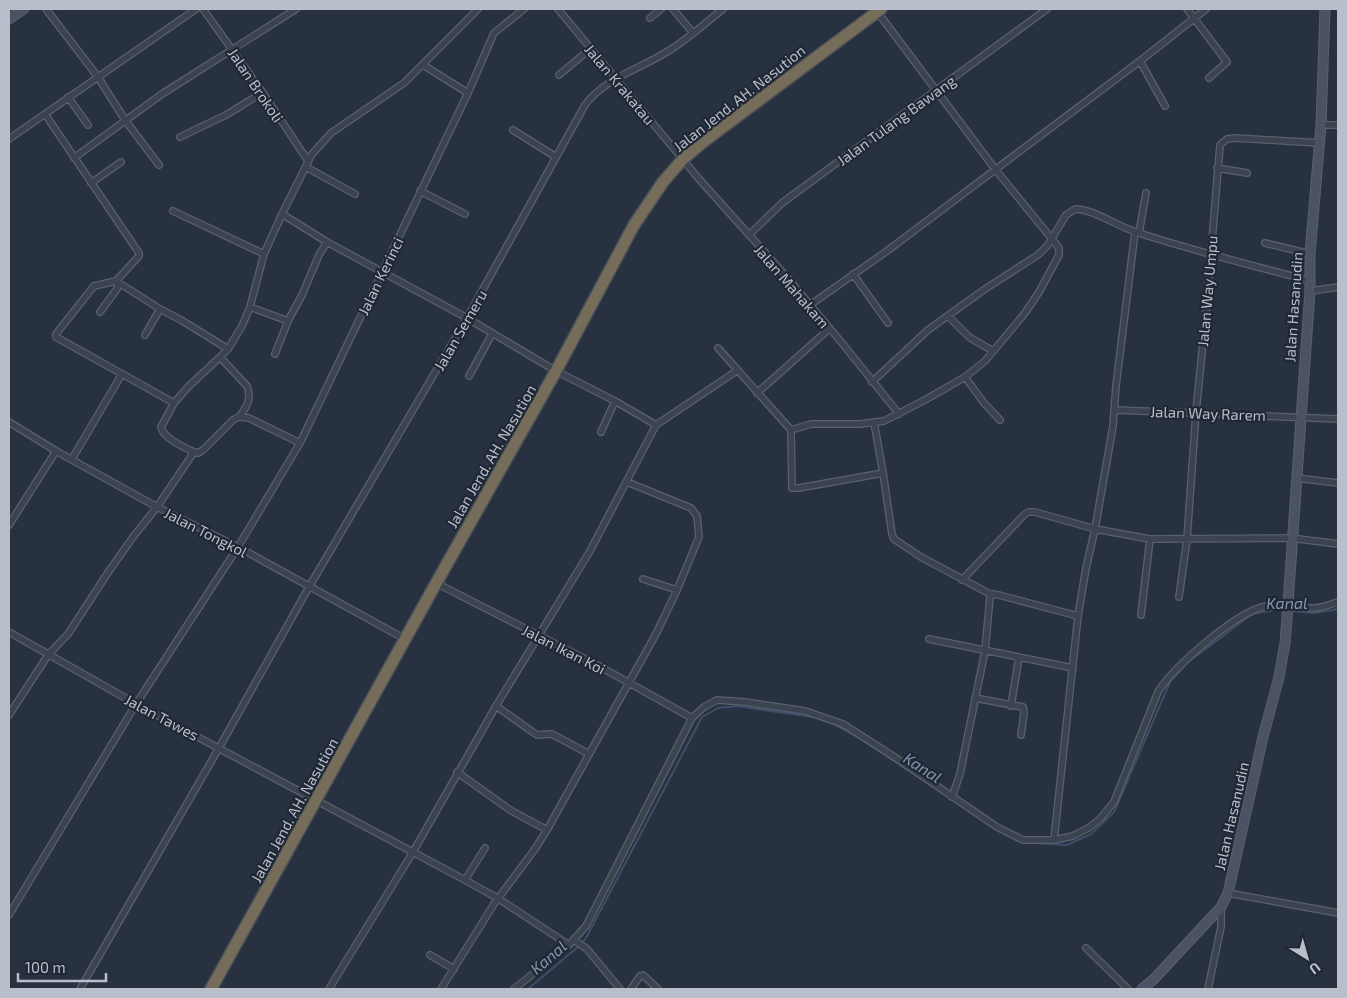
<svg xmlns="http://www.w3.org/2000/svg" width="1347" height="998" viewBox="0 0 1347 998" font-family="'Exo 2',sans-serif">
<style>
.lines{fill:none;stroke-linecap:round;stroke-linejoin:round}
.stream{stroke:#3f4e68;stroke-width:2}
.street-casing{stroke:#5a616d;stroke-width:8}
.secondary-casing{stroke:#5a616d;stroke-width:11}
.highway-casing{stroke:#474e5a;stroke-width:14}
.street{stroke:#3c4350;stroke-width:5.5}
.secondary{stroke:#4a5263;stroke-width:9}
.highway{stroke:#766c5a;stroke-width:11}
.labels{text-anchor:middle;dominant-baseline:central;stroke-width:4.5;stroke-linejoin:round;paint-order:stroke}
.street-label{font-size:15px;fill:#b9bfca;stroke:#212835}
.water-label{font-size:16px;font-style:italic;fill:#8294b0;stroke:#212835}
</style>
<rect width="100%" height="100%" fill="#283140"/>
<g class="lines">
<path class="stream" d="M 1291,611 L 1314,613 L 1338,609
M 832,723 L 854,735 L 928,783
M 1036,843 L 1067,845 L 1091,834 L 1114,812 L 1170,682 L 1187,663 L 1252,614 L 1275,610 L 1284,610
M 582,943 L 586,938 L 702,717 L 718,708 L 737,706 L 813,717
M 528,989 L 579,946"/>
<defs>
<path id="street" d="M 46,9 L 98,77 L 125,120 L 159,165
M 203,9 L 261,90 L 308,161
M 558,9 L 699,179 L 786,276 L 842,343 L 899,414
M 673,9 L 693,33
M 1187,9 L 1227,62 L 1209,78
M 650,18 L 661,9
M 1140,61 L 1165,106
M 423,65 L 468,93
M 559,75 L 590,49
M 68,97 L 88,125
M 45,114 L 139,253 L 139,256 L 116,281 L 118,286 L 117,289 L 100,312
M 1321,125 L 1338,125
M 513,130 L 556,157
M 180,137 L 226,115 L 262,93
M 9,139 L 196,9
M 74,158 L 162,94 L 296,9
M 306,167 L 355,194
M 1217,168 L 1247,173
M 91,183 L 121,162
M 420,191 L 465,214
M 173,211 L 264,254
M 282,214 L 327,242 L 467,318 L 556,371 L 615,401 L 656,425
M 1139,233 L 1146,193
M 749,235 L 782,203 L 801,189 L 1047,9
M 1265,243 L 1310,254
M 853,274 L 888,323
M 1310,291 L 1338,287
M 810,305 L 887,251 L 1140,61 L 1206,9
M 250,307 L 288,321
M 948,316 L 969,337 L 993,351
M 145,335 L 160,309
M 718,348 L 791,430 L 792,488 L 799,488 L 883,473
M 275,354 L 288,321 L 302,295 L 319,255 L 327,242
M 220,357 L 247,386 C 252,398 247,407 239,417
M 469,376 L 492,334
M 965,377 L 984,403 L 1000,420
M 872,382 L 928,330 L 985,289 L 1038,255 L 1048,245 L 1066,215 L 1075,209 C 1093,209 1117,226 1136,232 C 1193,251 1252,265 1310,281
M 757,393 L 829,329
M 174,403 L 56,337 L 56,334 L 94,286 L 116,281 L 160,309 L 181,320 L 228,349
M 1115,410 L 1338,419
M 9,422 L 56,451 L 157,507 L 238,547 L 405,639
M 874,422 L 883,473 L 892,534 L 894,539 L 921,557 L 992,595
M 791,430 L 811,424 L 860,424 L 884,421 L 925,400 L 965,377 L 985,361 L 1025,313 L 1039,292 L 1059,255 L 1059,248 L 1056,244 L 995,169 L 876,10
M 601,432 L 615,401
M 194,452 L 198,453 L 203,450 L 233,420 L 239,417 L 249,418 L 300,443
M 72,459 L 122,374
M 1296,478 L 1338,483
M 9,525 L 56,451
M 643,579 L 677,590
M 962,580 L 1023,516 L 1028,512 L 1035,512 L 1095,529 L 1113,426 L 1116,386 L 1135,232
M 436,583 L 597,665 L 692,718
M 1179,597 L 1187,539 L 1196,412 L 1206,313 L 1220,145 L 1227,139 L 1235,138 L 1319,143
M 1141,615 L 1150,539
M 9,632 L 136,704 L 465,880 L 499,899 L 569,945 L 514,989
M 929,639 L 1073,668
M 975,698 L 1023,707 L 1024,713 L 1021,735
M 496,706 L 537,735 L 552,734 L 589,754
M 1011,706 L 1019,657
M 9,715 L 48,655 L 68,634 L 109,571 L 133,537 L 157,507 L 194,452 C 184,447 164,439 161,427 L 174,403 L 189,386 L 220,357 L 228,349 L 242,326 L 250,307 L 264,254 L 282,214 L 312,154 L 331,133 L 404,83 L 478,9
M 457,772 L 510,810 L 547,830
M 952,797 L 960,774 L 985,651 L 990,597 L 993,594 L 999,595 L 1078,616
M 1054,840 L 1078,616 L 1086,568 L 1095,529 L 1150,539 L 1291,538 L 1338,544
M 465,880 L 485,848
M 1228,893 L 1338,913
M 9,915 L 136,704 L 238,547 L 300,443 L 468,93 L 494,33 L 524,9
M 574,940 L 587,949 L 620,989
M 569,945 L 586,926 L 692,718 L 704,707 L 717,700 L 745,702 L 805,711 L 843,724 L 890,754 L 997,827 L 1023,840 L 1054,840 L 1073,836 L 1090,827 L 1100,819 L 1114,802 L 1158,692 C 1172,667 1238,611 1266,606 C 1283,603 1299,609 1316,608 C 1324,607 1331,604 1338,602
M 1086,948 L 1128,989
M 430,955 L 454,969
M 80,989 L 219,748 L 309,587 L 467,318 L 585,105 C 604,79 639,69 665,53 C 686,41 704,24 723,9
M 329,989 L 413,852 L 496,706 L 590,551 L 656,425 L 738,370
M 441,989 L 494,904 L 535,849 L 547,830 L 656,634 L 677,590 L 699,537 L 697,516 L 691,508 L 627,482
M 631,989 L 640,976 L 643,975 L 658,989
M 1208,989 L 1221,927 L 1221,907"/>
<path id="secondary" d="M 9,19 L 24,9
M 1142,989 L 1154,979 L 1221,907 L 1228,893 L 1263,737 L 1279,677 L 1285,643 L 1287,618 L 1310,291 L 1310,254 L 1321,125 L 1325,9"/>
<path id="highway" d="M 211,989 L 439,578 L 556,371 L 634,225 L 663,182 L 683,159 L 703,142 L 881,9"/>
</defs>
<use href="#street" class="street-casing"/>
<use href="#secondary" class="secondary-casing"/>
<use href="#highway" class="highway-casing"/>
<use href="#street" class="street"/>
<use href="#secondary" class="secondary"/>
<use href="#highway" class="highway"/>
</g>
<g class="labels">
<g class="street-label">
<text transform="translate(620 84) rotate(50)">Jalan Krakatau</text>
<text transform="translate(256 85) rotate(56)">Jalan Brokoli</text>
<text transform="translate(739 98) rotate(-38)">Jalan Jend. AH. Nasution</text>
<text transform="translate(896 120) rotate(-36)">Jalan Tulang Bawang</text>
<text transform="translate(380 276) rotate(-64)">Jalan Kerinci</text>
<text transform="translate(792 286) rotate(49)">Jalan Mahakam</text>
<text transform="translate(1207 291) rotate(-85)">Jalan Way Umpu</text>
<text transform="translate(1293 307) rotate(-86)">Jalan Hasanudin</text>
<text transform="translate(460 330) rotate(-60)">Jalan Semeru</text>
<text transform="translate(1208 413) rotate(2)">Jalan Way Rarem</text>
<text transform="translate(491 456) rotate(-60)">Jalan Jend. AH. Nasution</text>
<text transform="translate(206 532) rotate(27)">Jalan Tongkol</text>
<text transform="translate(564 649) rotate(27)">Jalan Ikan Koi</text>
<text transform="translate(162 717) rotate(28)">Jalan Tawes</text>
<text transform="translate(294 810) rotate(-61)">Jalan Jend. AH. Nasution</text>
<text transform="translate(1231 816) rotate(-77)">Jalan Hasanudin</text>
</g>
<g class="water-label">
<text x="1287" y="602">Kanal</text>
<text transform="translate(923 767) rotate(33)">Kanal</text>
<text transform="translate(548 957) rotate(-41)">Kanal</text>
</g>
</g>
<rect width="1347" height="998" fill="none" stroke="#b9bfca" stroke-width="20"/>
<g transform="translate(1307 958) rotate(143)" stroke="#212835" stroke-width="4" paint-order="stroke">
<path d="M0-4L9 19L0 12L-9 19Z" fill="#b9bfca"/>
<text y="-8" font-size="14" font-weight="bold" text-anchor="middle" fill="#b9bfca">U</text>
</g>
<path d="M18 973v8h88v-8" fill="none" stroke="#b9bfca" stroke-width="2.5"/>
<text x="25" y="973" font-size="15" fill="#b9bfca" stroke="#212835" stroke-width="4" paint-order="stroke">100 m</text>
</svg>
